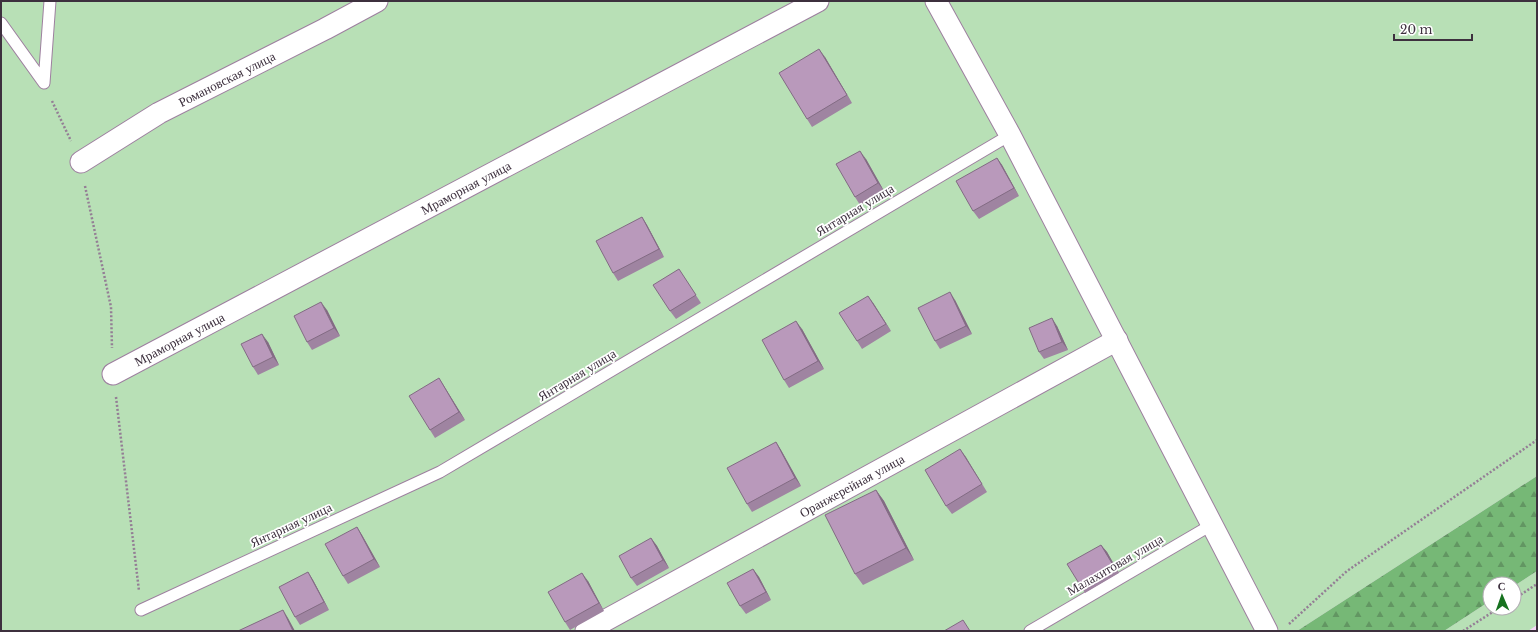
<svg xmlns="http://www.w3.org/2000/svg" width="1538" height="632" viewBox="0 0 1538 632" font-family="'Libre Baskerville',serif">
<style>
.green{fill:#b8e0b6}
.forest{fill:url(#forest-firs)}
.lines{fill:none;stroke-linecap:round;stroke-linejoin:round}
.service-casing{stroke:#9d7f9f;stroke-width:13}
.minor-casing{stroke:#9d7f9f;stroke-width:23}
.path{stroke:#947e95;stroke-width:2.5;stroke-dasharray:2 2;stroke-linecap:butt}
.service{stroke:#fff;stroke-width:11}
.minor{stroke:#fff;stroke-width:21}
.wall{fill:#9f84a1}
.shaded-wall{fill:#826b83}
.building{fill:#b999bb;stroke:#826b83}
.labels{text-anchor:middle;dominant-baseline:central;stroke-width:3.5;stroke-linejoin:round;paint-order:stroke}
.street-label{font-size:13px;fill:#3d303e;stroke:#fff}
</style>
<defs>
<pattern id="forest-firs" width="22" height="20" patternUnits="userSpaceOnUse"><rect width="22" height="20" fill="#76b876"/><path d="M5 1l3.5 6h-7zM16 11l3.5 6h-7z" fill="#629662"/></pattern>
</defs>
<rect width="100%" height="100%" fill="#f6d5f8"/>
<path class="green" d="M 1,1 L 933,1 L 1261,631 L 1,631 Z
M 938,1 L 1537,1 L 1537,476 L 1297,631 L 1279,631 Z
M 1537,571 L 1537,625 L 1528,631 L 1444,631 L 1490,601 L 1490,608 L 1514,608 L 1514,586 Z"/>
<path class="forest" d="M 1537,476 L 1537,571 L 1514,586 L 1514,584 L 1490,584 L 1490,601 L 1444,631 L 1297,631 Z"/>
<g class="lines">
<defs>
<path id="service" d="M 1,23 L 44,83
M 44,83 L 50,1
M 141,610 L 440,472 L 1010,135
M 1030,631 L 1213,524"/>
<g id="minor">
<path d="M 936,1 L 1010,135 L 1267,631"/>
<path id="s1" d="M 81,162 L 159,113 L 325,29 L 377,1"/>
<path id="s2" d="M 113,374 L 818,1"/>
<path id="s3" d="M 586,631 L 1117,340"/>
</g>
</defs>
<use href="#service" class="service-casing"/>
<use href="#minor" class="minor-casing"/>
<path class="path" d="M 52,101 L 71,141
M 85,186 L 111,307 L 112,348
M 116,397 L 139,591
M 1514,599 L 1537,584
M 1289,624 L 1347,571 L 1537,440
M 1463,631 L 1499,608"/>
<use href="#service" class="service"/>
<use href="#minor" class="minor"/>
</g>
<path class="wall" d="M 825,57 L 852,103 L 812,127 L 807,119 Z
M 997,158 L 1002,165 L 1019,196 L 979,219 L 973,211 Z
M 866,159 L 884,191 L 860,205 L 855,197 Z
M 642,217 L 647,225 L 664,257 L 618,281 L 613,273 Z
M 684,277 L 701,303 L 676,319 L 670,311 Z
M 868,296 L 891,331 L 862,349 L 857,341 Z
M 955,300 L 972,334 L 940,349 L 935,341 Z
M 327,310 L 340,336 L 312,350 L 307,342 Z
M 1057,326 L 1068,350 L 1044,359 L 1039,352 Z
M 802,329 L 824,369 L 789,388 L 784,380 Z
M 268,342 L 279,365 L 258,375 L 253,367 Z
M 439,378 L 444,386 L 465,420 L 435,438 L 430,430 Z
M 776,442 L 781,450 L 801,486 L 752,512 L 747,504 Z
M 960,449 L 987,492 L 952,514 L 946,506 Z
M 876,490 L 884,501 L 914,560 L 863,585 L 855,574 Z
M 357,527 L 362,535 L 380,567 L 348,584 L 343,576 Z
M 651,538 L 657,546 L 669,568 L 637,586 L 631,578 Z
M 1101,545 L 1107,552 L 1119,573 L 1085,593 L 1080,585 Z
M 753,569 L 759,577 L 771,600 L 746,614 L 740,606 Z
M 308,572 L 313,580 L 329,610 L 300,625 L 295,617 Z
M 588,581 L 604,611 L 570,630 L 565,622 Z"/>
<path class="shaded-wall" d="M 819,49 L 825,57 L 852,103 L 847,95 Z
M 860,151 L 866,159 L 884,191 L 878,183 Z
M 997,158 L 1002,165 L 1019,196 L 1014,188 Z
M 642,217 L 647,225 L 664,257 L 659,249 Z
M 950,292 L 955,300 L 972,334 L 966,326 Z
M 868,296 L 874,304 L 891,331 L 886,324 Z
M 321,302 L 327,310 L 340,336 L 334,328 Z
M 1052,318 L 1057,326 L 1068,350 L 1062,342 Z
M 796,321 L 802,329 L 824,369 L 818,361 Z
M 262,334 L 268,342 L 279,365 L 273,357 Z
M 439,378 L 444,386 L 465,420 L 459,412 Z
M 776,442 L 781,450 L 801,486 L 795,478 Z
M 960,449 L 966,457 L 987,492 L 982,484 Z
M 876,490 L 884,501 L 914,560 L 906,548 Z
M 357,527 L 362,535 L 380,567 L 374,559 Z
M 651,538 L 657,546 L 669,568 L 663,560 Z
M 1101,545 L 1107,552 L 1119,573 L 1113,565 Z
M 753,569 L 759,577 L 771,600 L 766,592 Z
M 308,572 L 313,580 L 329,610 L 324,602 Z
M 582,573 L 588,581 L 604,611 L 599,603 Z
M 283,610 L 288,618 L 295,631 L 293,631 Z"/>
<path class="building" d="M 819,49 L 847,95 L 807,119 L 779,73 Z
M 860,151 L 878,183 L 855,197 L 836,164 Z
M 997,158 L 1014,188 L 973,211 L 956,181 Z
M 642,217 L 659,249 L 613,273 L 596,241 Z
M 679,269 L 696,295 L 670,311 L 653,285 Z
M 950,292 L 966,326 L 935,341 L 918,308 Z
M 868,296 L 886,324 L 857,341 L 839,313 Z
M 321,302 L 334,328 L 307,342 L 294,316 Z
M 1052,318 L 1062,342 L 1039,352 L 1029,328 Z
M 796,321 L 818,361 L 784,380 L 762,340 Z
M 262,334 L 273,357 L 253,367 L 241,344 Z
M 439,378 L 459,412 L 430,430 L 409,396 Z
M 776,442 L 795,478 L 747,504 L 727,468 Z
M 960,449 L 982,484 L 946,506 L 925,470 Z
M 876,490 L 906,548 L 855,574 L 825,515 Z
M 357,527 L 374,559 L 343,576 L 325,544 Z
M 651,538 L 663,560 L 631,578 L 619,556 Z
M 1101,545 L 1113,565 L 1080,585 L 1067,564 Z
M 753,569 L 766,592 L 740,606 L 727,583 Z
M 308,572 L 324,602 L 295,617 L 279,587 Z
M 582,573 L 599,603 L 565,622 L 548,592 Z
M 283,610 L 293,631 L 238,631 Z
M 963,620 L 970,631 L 944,631 Z"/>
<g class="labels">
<g class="street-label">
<text stroke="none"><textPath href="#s1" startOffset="168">Романовская улица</textPath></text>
<text stroke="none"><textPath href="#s2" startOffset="399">Мраморная улица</textPath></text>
<text transform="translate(855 210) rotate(-31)">Янтарная улица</text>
<text stroke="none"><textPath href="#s2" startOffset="75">Мраморная улица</textPath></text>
<text transform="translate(577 375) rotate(-31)">Янтарная улица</text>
<text stroke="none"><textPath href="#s3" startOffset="303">Оранжерейная улица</textPath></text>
<text transform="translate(291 525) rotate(-25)">Янтарная улица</text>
<text transform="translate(1115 565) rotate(-30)">Малахитовая улица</text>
</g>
</g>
<rect width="1538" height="632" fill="none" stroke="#3d303e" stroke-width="4"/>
<g transform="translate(1502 596) rotate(358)"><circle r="19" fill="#ffffff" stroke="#b1acb2"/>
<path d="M0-3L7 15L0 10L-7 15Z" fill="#16721f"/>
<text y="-6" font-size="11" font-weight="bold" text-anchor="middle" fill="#3d303e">С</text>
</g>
<path d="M1394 34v6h78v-6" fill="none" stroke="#3d303e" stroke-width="2"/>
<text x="1400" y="34" font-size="12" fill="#3d303e" stroke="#ffffff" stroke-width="3" paint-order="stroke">20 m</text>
</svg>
